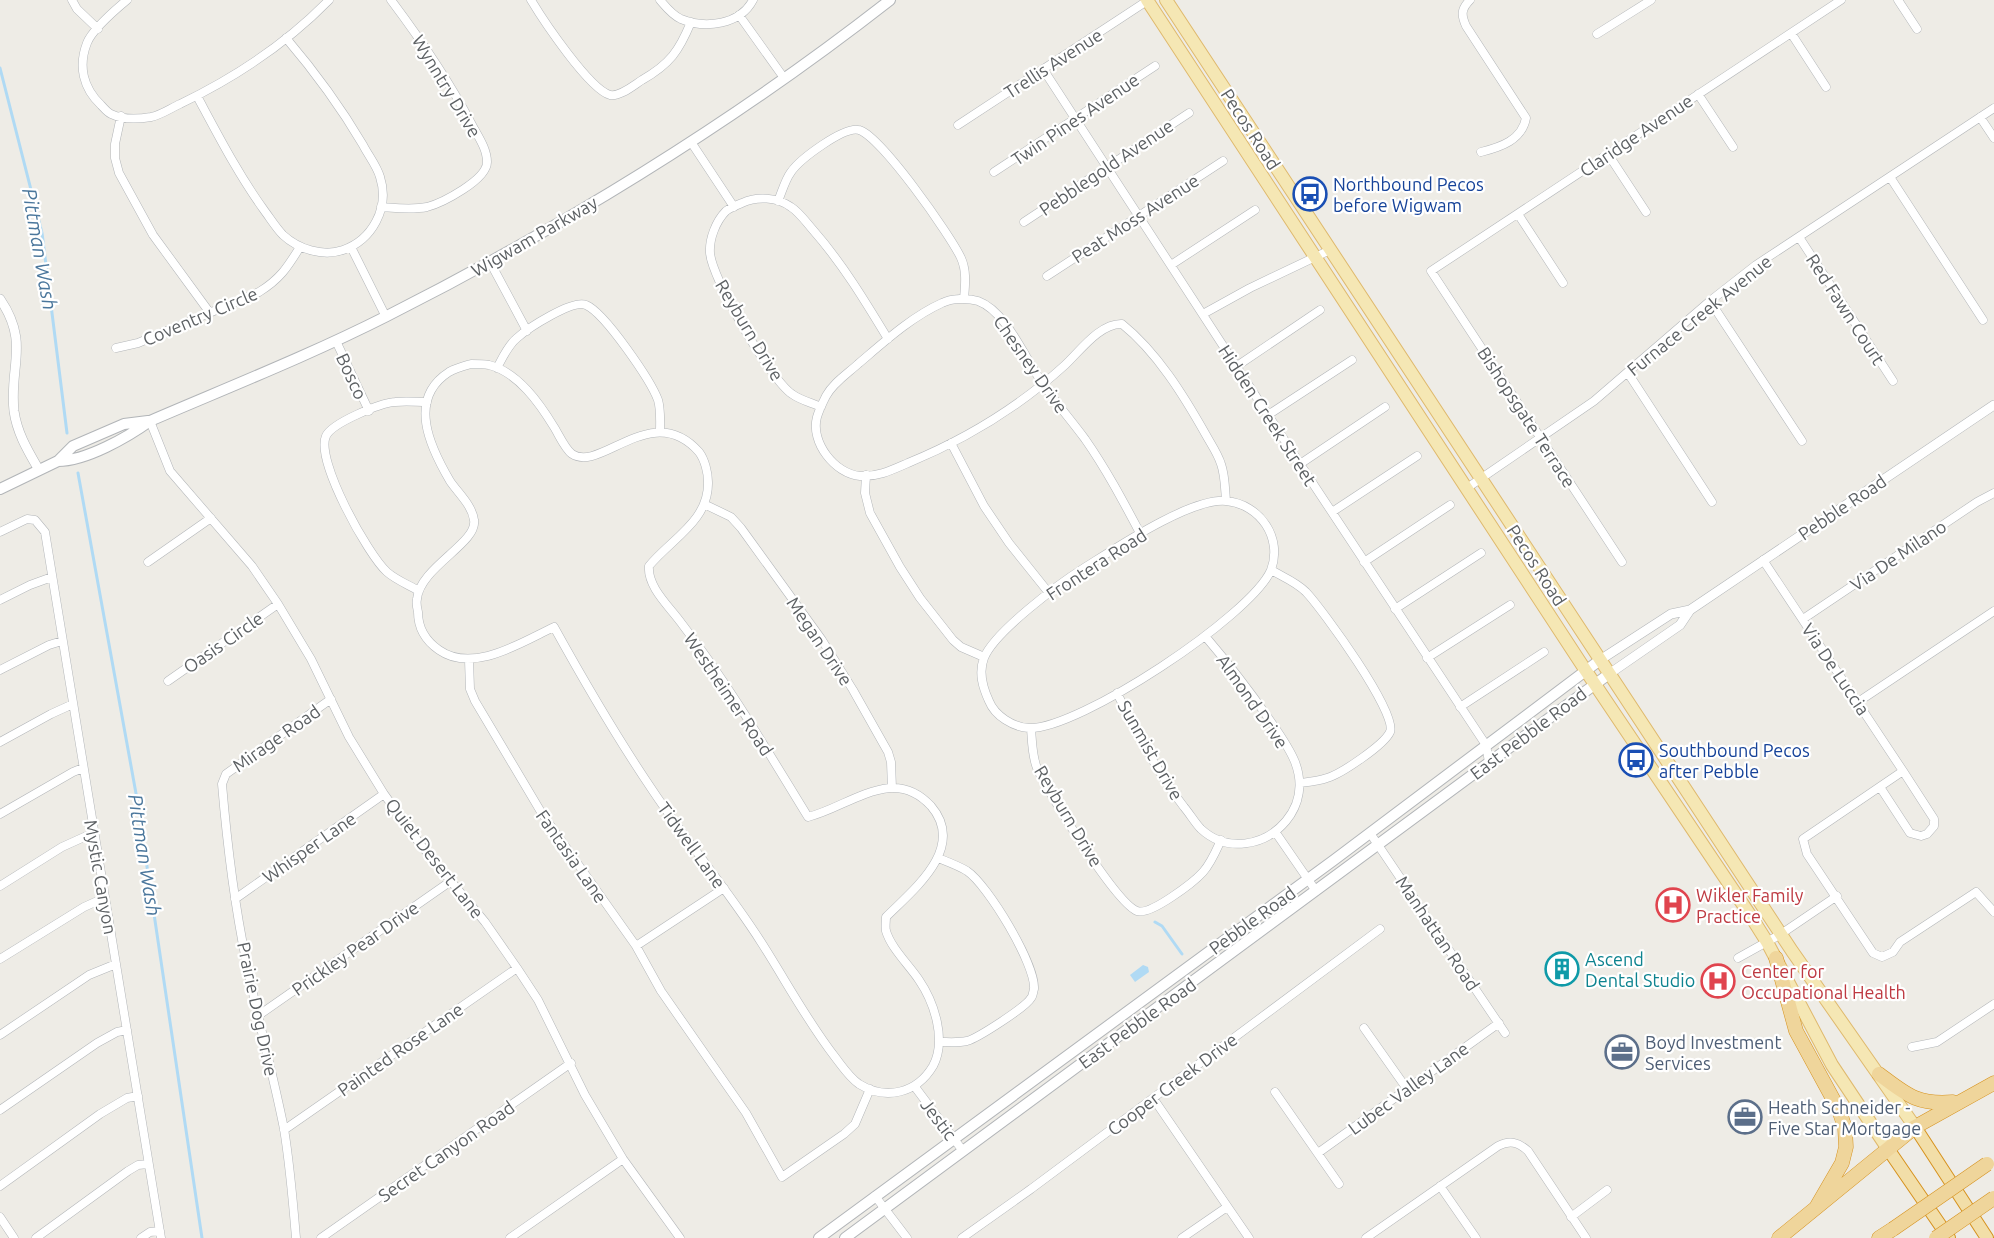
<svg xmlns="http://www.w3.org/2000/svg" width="1994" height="1238" viewBox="0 0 1994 1238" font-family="Ubuntu,sans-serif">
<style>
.water{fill:#b0daf4}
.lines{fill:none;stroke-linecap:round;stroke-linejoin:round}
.stream{stroke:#b0daf4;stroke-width:3}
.minor-casing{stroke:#b3b6b9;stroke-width:9}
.tertiary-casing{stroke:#b3b6b9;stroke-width:10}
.secondary-casing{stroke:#b2b5b8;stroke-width:12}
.primary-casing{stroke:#dfb96d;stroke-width:14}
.trunk-casing{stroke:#d6921e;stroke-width:14}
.motorway-casing{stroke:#d6921e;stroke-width:15}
.minor{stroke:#fff;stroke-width:8}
.tertiary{stroke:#fff;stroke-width:9}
.secondary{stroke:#fff;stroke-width:10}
.primary{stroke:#f5e7b4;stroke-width:12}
.trunk{stroke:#f2dea8;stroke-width:12}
.motorway{stroke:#efd59b;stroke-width:14}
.motorway-bridge-casing{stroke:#d6921e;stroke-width:15;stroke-linecap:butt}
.motorway-bridge{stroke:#efd59b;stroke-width:14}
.labels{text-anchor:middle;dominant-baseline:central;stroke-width:4.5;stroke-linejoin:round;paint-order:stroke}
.street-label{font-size:18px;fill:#5d6164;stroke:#fff}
.transit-label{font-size:18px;fill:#164399;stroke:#fff;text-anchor:start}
.health-label{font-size:18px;fill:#be3a42;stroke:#fff;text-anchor:start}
.culture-label{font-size:18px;fill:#0d838f;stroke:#fff;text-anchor:start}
.service-label{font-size:18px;fill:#4e5e75;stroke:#fff;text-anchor:start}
.water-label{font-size:20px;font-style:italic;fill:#4b779c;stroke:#fff}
</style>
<rect width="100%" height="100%" fill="#eeece6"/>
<path class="water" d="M 1143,965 L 1148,967 L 1149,972 L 1135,982 L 1130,975 Z"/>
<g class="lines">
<path class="stream" d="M 0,68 L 42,233 L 67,433
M 78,473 L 137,799 L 202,1238
M 1155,922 L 1162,926 L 1182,954"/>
<defs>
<path id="minor" d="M 72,0 L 77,9 L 98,29
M 127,0 C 115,10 92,30 87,43 C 78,66 83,88 101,105 C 104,108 107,112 111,114 C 123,120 139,119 151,117 C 161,115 171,108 180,104 C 234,78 287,43 329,0
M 531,0 C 543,20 589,89 610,95 C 620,97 634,85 642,80 C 670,64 679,51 691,22
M 660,0 C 666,7 672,15 681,19 C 705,29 740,25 753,0
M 1470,0 C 1461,9 1461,15 1466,26 L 1526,118 C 1522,140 1501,147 1481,152
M 1898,0 L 1917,29
M 739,15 L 784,78
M 1791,33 L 1826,87
M 1597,34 L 1651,0
M 1043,69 L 1300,464 L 1486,745 L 1489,762
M 1698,94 L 1733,147
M 197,96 C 218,135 238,174 264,210 C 270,218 276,228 283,235 C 298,249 323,257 343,250 C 372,240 390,208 380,177 C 377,166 368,155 363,145 C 340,106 315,72 286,38
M 121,116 L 115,144 L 115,158 L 119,173 L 153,235 L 210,313
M 1980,117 L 1994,138
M 958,125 L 1147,1
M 691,142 L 734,207
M 1608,154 L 1646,212
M 994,172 L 1155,66
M 1890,177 L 1983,320
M 778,201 C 782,192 785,180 791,172 C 800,159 844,126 859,130 C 880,135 951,236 961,258 C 967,271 965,286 964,299
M 381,207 C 396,208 412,210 427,207 C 442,203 487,180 487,162 C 487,148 477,135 471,123 C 448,79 421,40 391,0
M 1518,214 L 1563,283
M 1024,222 L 1189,113
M 1799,237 L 1893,381
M 351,247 L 386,317
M 490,262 L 527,331
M 1171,265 L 1255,210
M 1047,276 L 1223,161
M 1710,301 L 1802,441
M 1203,314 L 1250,288 L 1330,250
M 336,341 L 369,411
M 116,348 L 138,343 L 259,292 C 280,279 287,268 300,247
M 471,364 C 477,364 483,364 489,365 C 518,372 540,404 554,427 C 559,435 565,449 572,454 C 601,473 652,399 699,452 C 705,460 708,473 708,482 C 709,521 671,539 649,566 C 647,587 670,607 682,624 C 729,685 768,752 808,817 C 836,810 860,791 890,788 C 907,787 920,794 931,806 C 967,848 913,890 886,917 C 886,921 885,927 886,931 C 891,948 909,965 919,980 C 934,1002 947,1040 933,1066 C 917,1093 886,1101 859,1084 C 849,1077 842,1066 835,1057 C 807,1021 786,981 761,942 C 728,890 687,842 653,791 C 617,738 585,683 554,627 C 522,642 473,674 439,650 C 426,641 418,628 418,612 C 417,608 416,603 417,599 C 420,567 478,543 474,520 C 472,505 458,493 450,481 C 430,447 407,399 449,372 C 456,368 464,366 471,364 Z
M 1237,366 L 1320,310
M 497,368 C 502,359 508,345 517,338 C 528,328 573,299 586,305 C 605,313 651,381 658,400 C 661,410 660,422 660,432
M 1628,373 L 1712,502
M 821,407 C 812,403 800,400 792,394 C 770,379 712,279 710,253 C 709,239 716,221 726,211 C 730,208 737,205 742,203 C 757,196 777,197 791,207 C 799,212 806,222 813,230 C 842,263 865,301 888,339
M 1268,415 L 1352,360
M 150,421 L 170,471 L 252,566 L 278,604 L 311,659 L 349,737 L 384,794 L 420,844 L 485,922 L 517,968 L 538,1000 L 585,1095 L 623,1159 L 680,1238
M 951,443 L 984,506 L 1009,543 L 1049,593
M 1300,464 L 1385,407
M 866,475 L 865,493 L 870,513 L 900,567 L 920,598 L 953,640 L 961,647 L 984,657
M 1467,488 L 1594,401 L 1710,301 L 1756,265 L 1994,108
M 1226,501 C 1190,498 1116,548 1084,568 C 1060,583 994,632 984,658 C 978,673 983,688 989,701 C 995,716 1013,727 1029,728 C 1078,730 1251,616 1271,570
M 704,504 L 731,517 L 741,528 L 822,640 L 853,690 L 888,752 L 891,762 L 892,788
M 1332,512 L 1417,456
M 0,532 L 27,519 L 35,520 L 45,532 L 161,1238
M 1140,533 C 1123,501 1106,469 1085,439 C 1071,420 1055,402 1041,381 C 1025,358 1006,311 978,301 C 968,298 952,298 942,303 C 911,317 884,342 858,364 C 847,374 833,383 826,396 C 823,402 819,410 817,417 C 810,442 835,474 860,476 C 878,477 892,470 908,463 C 964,440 1020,406 1065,365 C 1080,351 1100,323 1122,324 C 1157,352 1184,396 1206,435 C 1211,444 1218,454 1221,464 C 1225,475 1225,488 1226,501 C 1260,504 1283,538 1271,570 C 1283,577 1296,582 1306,592 C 1322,609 1398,713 1390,732 C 1384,745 1341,774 1327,778 C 1319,781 1309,782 1300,783
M 1763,560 L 1903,771 L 1803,839 L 1807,854 L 1873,953 L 1882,957 L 1893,952 L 1900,942 L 1976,892 L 1994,912
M 148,562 L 211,518
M 1364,562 L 1450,505
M 1622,562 L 1431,271 L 1841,0
M 419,591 C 409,585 396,580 387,572 C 368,555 315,460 326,436 C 332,423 380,403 395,402 C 406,401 417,402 427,402
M 0,600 L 30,585 L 52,577
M 1395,609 L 1481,553
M 1803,619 L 1977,502 L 1994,493
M 1427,658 L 1510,605
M 469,660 L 470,689 L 475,701 L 541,812 L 636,946 L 661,991 L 746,1113 L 782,1177 L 844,1134 L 855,1124 L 870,1089
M 0,670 L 49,645 L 62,641
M 168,681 L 278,604
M 1117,693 C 1137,733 1157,772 1184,807 C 1190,814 1195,823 1201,829 C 1227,853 1265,846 1286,821 C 1300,804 1303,783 1295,762 C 1289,747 1278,732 1269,719 C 1249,690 1228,663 1205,636
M 1858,702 L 1994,611
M 1460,707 L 1544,652
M 1031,728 C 1032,741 1032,756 1037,768 C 1048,793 1116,903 1137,911 C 1150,916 1194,882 1203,872 C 1211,863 1216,851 1221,840
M 0,742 L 51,714 L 73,704
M 1880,787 L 1910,833 L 1921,836 L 1927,834 L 1934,826 L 1934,819 L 1903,771
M 0,814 L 73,772 L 83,768
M 1276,833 L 1316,891
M 1370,833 L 1505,1033
M 938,858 C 948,862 959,866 967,871 C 988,885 1036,965 1034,989 C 1033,992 1033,996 1031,998 C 1026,1007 978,1038 967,1041 C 958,1043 948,1042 939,1042
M 0,886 L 62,847 L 93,833
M 235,899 L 384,794
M 636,946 L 724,888
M 1738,958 L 1781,934 L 1837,896
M 0,959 L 84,907 L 104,898
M 259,1015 L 451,881
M 1364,1028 L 1407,1089
M 0,1035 L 89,975 L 116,964
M 1912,1047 L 1937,1042 L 1994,1004
M 915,1087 L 963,1151
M 1275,1092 L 1339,1184
M 1153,1098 L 1249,1238
M 0,1110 L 97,1043 L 117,1032 L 127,1030
M 284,1130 L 517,968
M 1318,1153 L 1499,1023
M 0,1186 L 100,1114 L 127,1098 L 138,1096
M 1440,1186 L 1476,1238
M 875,1196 L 907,1238
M 0,1217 L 14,1238
M 1571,1217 L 1607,1190
M 36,1238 L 128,1171 L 138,1165 L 148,1164
M 141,1238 L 150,1232 L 160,1231
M 296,1238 C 293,1202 290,1165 284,1129 C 273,1073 257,1017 246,960 C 234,902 227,843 222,784 L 226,774 L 331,699
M 321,1238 L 571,1063
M 510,1238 L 623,1159
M 962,1238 L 1031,1189 L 1380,929
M 1182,1238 L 1227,1207
M 1366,1238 L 1498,1146 C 1510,1140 1518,1142 1528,1151 L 1586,1238"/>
<path id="tertiary" d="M 0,299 C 30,343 9,366 14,411 C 17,433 28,451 39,470
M 1600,660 L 1671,614 L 1690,610
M 1609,674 L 1680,625 L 1690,610 L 1994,405"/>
<path id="secondary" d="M 58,461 C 86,461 128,437 150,421 C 229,387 310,355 387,316 C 563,227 734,122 890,0
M 0,489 L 58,461 L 73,446 L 124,424 L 148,421
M 819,1238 L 1334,860 L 1600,660
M 845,1238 L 1609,674"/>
<path id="primary" d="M 1147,0 L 1586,671 L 1750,915 L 1767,942 L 1832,1065 L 1888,1149
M 1166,0 L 1792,951 L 1915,1127"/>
<path id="trunk" d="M 1915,1127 L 1987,1238
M 1888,1149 L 1949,1238"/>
<path id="motorway" d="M 1776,958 L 1796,1031 L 1839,1110 L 1845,1128 L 1846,1147 L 1842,1163 L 1817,1206
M 1879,1074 C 1907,1095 1917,1105 1953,1102
M 1779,1238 L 1915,1127 L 1994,1083
M 1879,1238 L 1893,1229"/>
</defs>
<use href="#minor" class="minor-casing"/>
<use href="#tertiary" class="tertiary-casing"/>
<use href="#secondary" class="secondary-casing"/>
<use href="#primary" class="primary-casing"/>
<use href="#trunk" class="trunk-casing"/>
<use href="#motorway" class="motorway-casing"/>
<use href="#minor" class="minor"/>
<use href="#tertiary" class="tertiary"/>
<use href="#secondary" class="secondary"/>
<use href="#primary" class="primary"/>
<use href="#trunk" class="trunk"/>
<use href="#motorway" class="motorway"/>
<defs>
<path id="motorway-bridge" d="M 1893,1229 L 1987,1164
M 1936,1238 L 1994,1198"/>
</defs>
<use href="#motorway-bridge" class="motorway-bridge-casing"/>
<use href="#motorway-bridge" class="motorway-bridge"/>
</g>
<defs>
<symbol id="bus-ring" viewBox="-11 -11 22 22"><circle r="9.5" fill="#fff" stroke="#1a4fb4" stroke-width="1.5"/><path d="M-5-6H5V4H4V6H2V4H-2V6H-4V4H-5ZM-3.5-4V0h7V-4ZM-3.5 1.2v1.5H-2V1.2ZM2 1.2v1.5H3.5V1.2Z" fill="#1a4fb4"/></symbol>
<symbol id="hospital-ring" viewBox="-11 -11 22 22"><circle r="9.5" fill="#fff" stroke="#e0444e" stroke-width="1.5"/><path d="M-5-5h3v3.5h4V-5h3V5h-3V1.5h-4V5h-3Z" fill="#e0444e"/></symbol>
<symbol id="building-ring" viewBox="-11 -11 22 22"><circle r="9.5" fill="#fff" stroke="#0f9aa8" stroke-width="1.5"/><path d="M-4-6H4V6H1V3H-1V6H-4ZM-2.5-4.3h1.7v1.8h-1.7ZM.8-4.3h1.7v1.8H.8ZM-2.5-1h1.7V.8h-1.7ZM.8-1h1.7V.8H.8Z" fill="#0f9aa8"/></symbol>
<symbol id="office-ring" viewBox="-11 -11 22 22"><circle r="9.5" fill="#fff" stroke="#5c6f8a" stroke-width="1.5"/><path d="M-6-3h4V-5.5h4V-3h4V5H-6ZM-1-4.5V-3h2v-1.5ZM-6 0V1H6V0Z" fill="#5c6f8a"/></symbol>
</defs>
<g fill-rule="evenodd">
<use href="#bus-ring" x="1291" y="175" width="38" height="38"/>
<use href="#bus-ring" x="1617" y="741" width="38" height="38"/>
<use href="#hospital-ring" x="1654" y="886" width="38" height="38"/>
<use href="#building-ring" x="1543" y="950" width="38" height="38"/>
<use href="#hospital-ring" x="1699" y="962" width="38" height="38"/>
<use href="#office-ring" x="1603" y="1033" width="38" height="38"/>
<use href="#office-ring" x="1726" y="1098" width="38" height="38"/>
</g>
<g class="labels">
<g class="street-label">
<text transform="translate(1053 63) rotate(-33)">Trellis Avenue</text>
<text transform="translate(447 86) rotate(59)">Wynntry Drive</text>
<text transform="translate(1075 119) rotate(-34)">Twin Pines Avenue</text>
<text transform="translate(1251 129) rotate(57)">Pecos Road</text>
<text transform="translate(1636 135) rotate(-34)">Claridge Avenue</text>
<text transform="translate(1106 167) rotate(-34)">Pebblegold Avenue</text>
<text transform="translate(1135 218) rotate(-33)">Peat Moss Avenue</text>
<text transform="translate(534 236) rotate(-30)">Wigwam Parkway</text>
<text transform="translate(1846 309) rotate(57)">Red Fawn Court</text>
<text transform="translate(1699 315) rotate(-39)">Furnace Creek Avenue</text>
<text transform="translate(200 316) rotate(-23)">Coventry Circle</text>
<text transform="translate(750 330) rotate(59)">Reyburn Drive</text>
<text transform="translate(1031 364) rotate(55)">Chesney Drive</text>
<text transform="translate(352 376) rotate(65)">Bosco</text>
<text transform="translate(1268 415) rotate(57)">Hidden Creek Street</text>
<text transform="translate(1527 417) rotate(57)">Bishopsgate Terrace</text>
<text transform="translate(1842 507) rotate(-34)">Pebble Road</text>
<text transform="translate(1898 555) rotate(-34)">Via De Milano</text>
<text transform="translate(1096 564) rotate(-33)">Frontera Road</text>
<text transform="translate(1537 565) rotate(57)">Pecos Road</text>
<text transform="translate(820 641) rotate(56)">Megan Drive</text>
<text transform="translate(223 642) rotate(-35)">Oasis Circle</text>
<text transform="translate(1836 669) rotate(56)">Via De Luccia</text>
<text transform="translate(729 694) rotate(56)">Westheimer Road</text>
<text transform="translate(1253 701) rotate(55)">Almond Drive</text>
<text transform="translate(1528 733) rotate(-37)">East Pebble Road</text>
<text transform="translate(276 738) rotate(-35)">Mirage Road</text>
<text transform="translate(1151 750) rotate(60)">Sunmist Drive</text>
<text transform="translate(1069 816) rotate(59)">Reyburn Drive</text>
<text transform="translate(692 845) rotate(54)">Tidwell Lane</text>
<text transform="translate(309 847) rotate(-35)">Whisper Lane</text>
<text transform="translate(572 856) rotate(55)">Fantasia Lane</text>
<text transform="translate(435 858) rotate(52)">Quiet Desert Lane</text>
<text transform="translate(101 877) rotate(80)">Mystic Canyon</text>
<text transform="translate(1252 920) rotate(-36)">Pebble Road</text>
<text transform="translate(1438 933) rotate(56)">Manhattan Road</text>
<text transform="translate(355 948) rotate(-35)">Prickley Pear Drive</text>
<text transform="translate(258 1009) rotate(78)">Prairie Dog Drive</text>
<text transform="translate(1137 1023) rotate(-36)">East Pebble Road</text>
<text transform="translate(400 1049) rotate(-35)">Painted Rose Lane</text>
<text transform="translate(1172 1084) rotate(-37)">Cooper Creek Drive</text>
<text transform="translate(1408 1088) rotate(-36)">Lubec Valley Lane</text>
<text transform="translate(939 1119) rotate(53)">Jestic</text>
<text transform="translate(446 1151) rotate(-35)">Secret Canyon Road</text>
</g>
<g class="transit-label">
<text x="1333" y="184">Northbound Pecos<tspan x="1333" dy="21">before Wigwam</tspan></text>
<text x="1659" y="750">Southbound Pecos<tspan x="1659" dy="21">after Pebble</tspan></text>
</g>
<g class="health-label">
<text x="1696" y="895">Wikler Family<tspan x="1696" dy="21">Practice</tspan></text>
<text x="1741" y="971">Center for<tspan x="1741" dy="21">Occupational Health</tspan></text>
</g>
<g class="culture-label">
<text x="1585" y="959">Ascend<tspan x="1585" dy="21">Dental Studio</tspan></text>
</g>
<g class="service-label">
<text x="1645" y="1042">Boyd Investment<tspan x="1645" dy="21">Services</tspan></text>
<text x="1768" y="1107">Heath Schneider -<tspan x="1768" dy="21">Five Star Mortgage</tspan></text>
</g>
<g class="water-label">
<text transform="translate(40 249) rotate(80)">Pittman Wash</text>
<text transform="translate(145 855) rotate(81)">Pittman Wash</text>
</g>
</g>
</svg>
